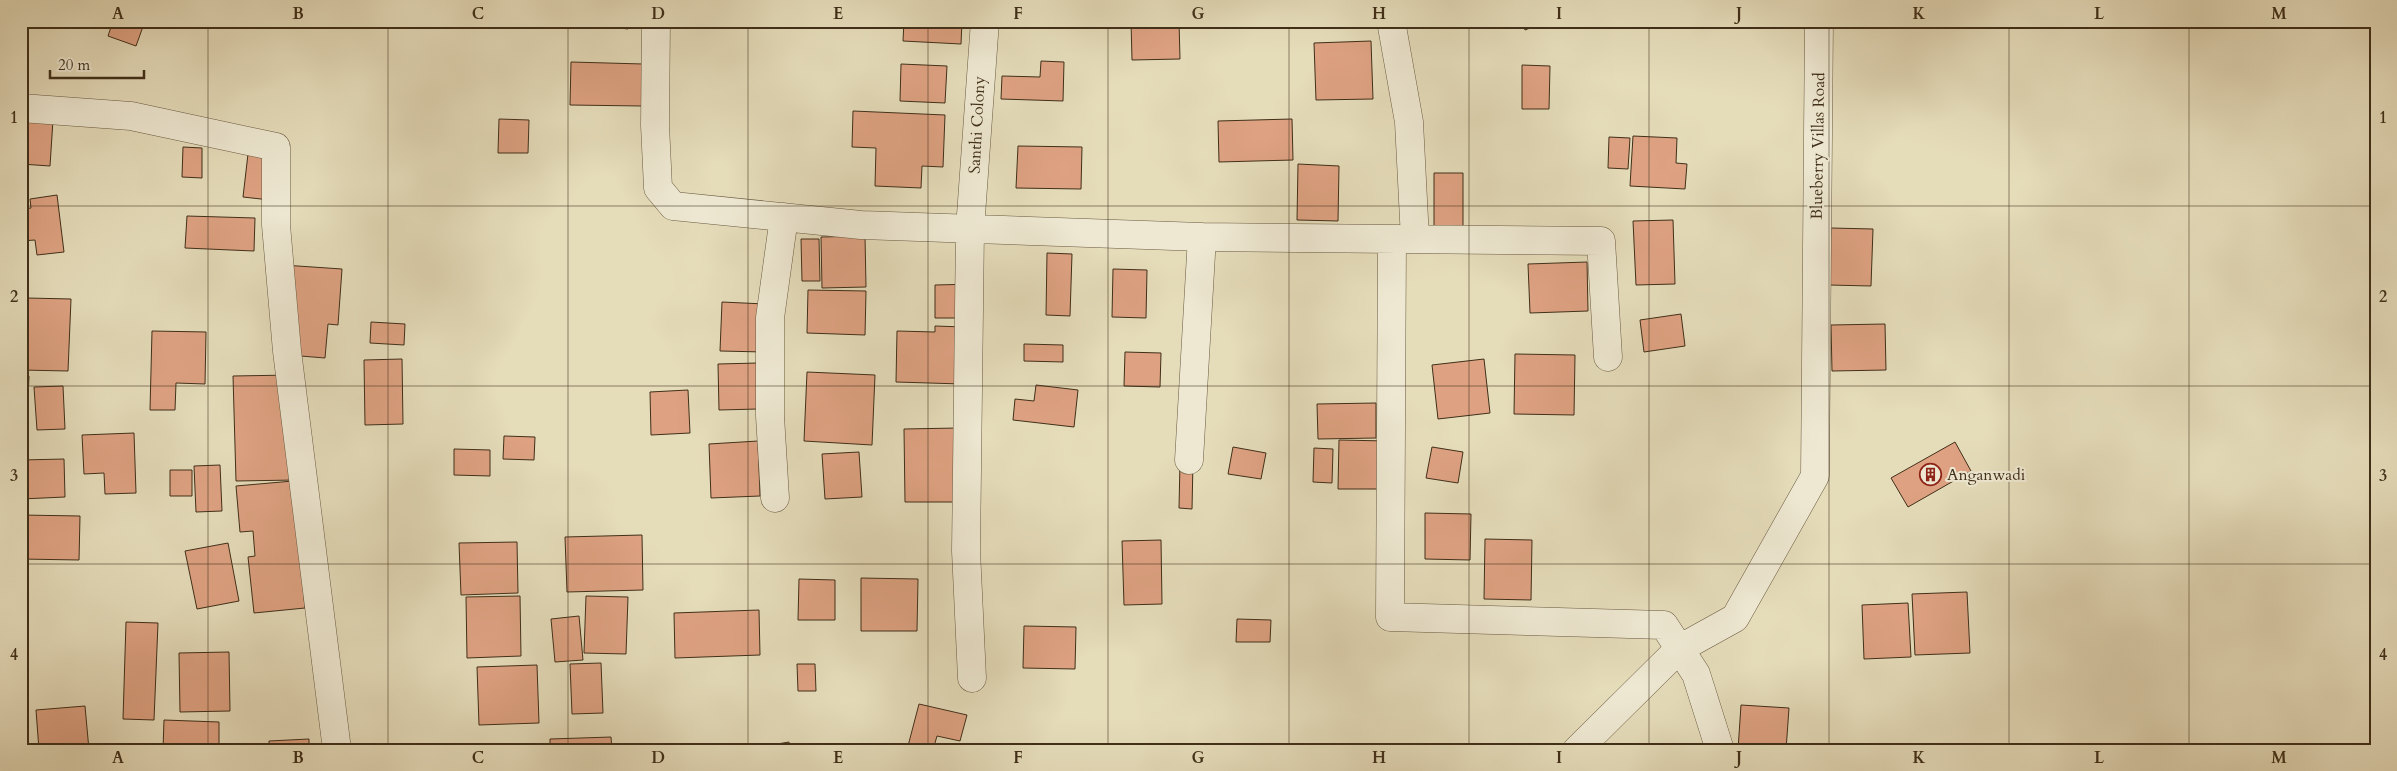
<svg xmlns="http://www.w3.org/2000/svg" width="2397" height="771" viewBox="0 0 2397 771" font-family="Cardo,serif">
<style>
.building{fill:#dea282;stroke:#402f19}
.lines{fill:none;stroke-linecap:round;stroke-linejoin:round}
.minor-casing{stroke:#695a41;stroke-width:29}
.minor{stroke:#eee8d2;stroke-width:28}
.grid{fill:none;stroke:#402f19;stroke-width:1;stroke-opacity:0.55}
.labels{text-anchor:middle;dominant-baseline:central;stroke-width:4;stroke-linejoin:round;paint-order:stroke}
.street-label{font-size:16px;fill:#402f19;stroke:#eee8d2}
.poi-label{font-size:16px;fill:#402f19;stroke:#eee8d2;text-anchor:start}
.neatline{fill:none;stroke:#402f19;stroke-width:2}
.grid-label{font-size:16px;text-anchor:middle;font-weight:bold;fill:#402f19}
</style>
<rect width="100%" height="100%" fill="#e5dcba"/>
<filter id="stains"><feTurbulence type="fractalNoise" baseFrequency=".004" numOctaves="4"/><feColorMatrix values="0 0 0 0 .2 0 0 0 0 .09 0 0 0 0 .02 0 0 0 .5 -.17"/></filter>
<radialGradient id="worn" r=".72"><stop offset=".6" stop-color="#630" stop-opacity="0"/><stop offset="1" stop-color="#630" stop-opacity=".3"/></radialGradient>
<path class="building" d="M 113,21 L 145,21 L 136,46 L 108,36 Z
M 527,21 L 563,21 L 562,27 Z
M 597,21 L 629,21 L 628,29 L 597,25 Z
M 904,21 L 962,21 L 961,44 L 903,41 Z
M 1039,21 L 1081,21 L 1082,25 L 1039,27 Z
M 1131,21 L 1179,21 L 1180,59 L 1132,60 Z
M 1522,21 L 1548,21 L 1525,30 Z
M 1371,41 L 1373,99 L 1316,100 L 1314,43 Z
M 1041,61 L 1064,62 L 1063,101 L 1001,99 L 1002,76 L 1040,77 Z
M 571,62 L 643,64 L 642,106 L 570,105 Z
M 901,64 L 947,66 L 945,103 L 900,101 Z
M 1522,65 L 1550,66 L 1549,109 L 1522,109 Z
M 853,111 L 945,115 L 943,167 L 922,166 L 921,188 L 875,186 L 876,148 L 852,147 Z
M 21,118 L 53,120 L 50,166 L 21,164 Z
M 499,119 L 529,120 L 528,153 L 498,153 Z
M 1292,119 L 1293,160 L 1219,162 L 1218,121 Z
M 1633,136 L 1677,138 L 1676,163 L 1687,164 L 1685,189 L 1630,186 Z
M 1609,137 L 1630,138 L 1628,169 L 1608,168 Z
M 1018,146 L 1082,147 L 1081,189 L 1016,188 Z
M 183,147 L 202,148 L 202,178 L 182,177 Z
M 248,154 L 274,156 L 270,200 L 243,197 Z
M 1298,164 L 1339,166 L 1338,221 L 1297,220 Z
M 1434,173 L 1463,173 L 1463,227 L 1434,227 Z
M 57,195 L 64,252 L 37,255 L 35,240 L 21,241 L 21,209 L 31,208 L 30,199 Z
M 187,216 L 255,218 L 254,251 L 185,248 Z
M 1673,220 L 1675,284 L 1636,285 L 1633,221 Z
M 1831,228 L 1873,229 L 1871,286 L 1829,285 Z
M 865,236 L 866,287 L 822,288 L 821,237 Z
M 801,239 L 819,239 L 820,281 L 802,281 Z
M 1047,253 L 1072,254 L 1070,316 L 1046,315 Z
M 1587,262 L 1588,311 L 1530,313 L 1528,264 Z
M 283,265 L 342,269 L 338,325 L 328,324 L 325,358 L 276,354 Z
M 1113,269 L 1147,270 L 1146,318 L 1112,317 Z
M 976,284 L 977,318 L 935,318 L 935,285 Z
M 808,290 L 866,291 L 865,335 L 807,333 Z
M 27,298 L 71,299 L 68,371 L 21,370 L 21,314 L 26,314 Z
M 722,302 L 765,304 L 764,352 L 720,351 Z
M 1681,314 L 1685,346 L 1644,352 L 1640,320 Z
M 371,322 L 405,324 L 404,345 L 370,343 Z
M 1885,324 L 1886,370 L 1832,371 L 1831,325 Z
M 935,326 L 964,327 L 962,384 L 896,382 L 897,331 L 935,332 Z
M 152,331 L 206,332 L 205,384 L 176,383 L 175,410 L 150,410 Z
M 1024,344 L 1063,345 L 1063,362 L 1024,361 Z
M 1125,352 L 1161,353 L 1160,387 L 1124,386 Z
M 1515,354 L 1575,355 L 1574,415 L 1514,414 Z
M 402,359 L 403,424 L 365,425 L 364,360 Z
M 1484,359 L 1490,413 L 1438,419 L 1432,365 Z
M 758,363 L 758,409 L 719,410 L 718,364 Z
M 807,372 L 875,375 L 872,445 L 804,441 Z
M 293,375 L 296,480 L 236,481 L 233,376 Z
M 21,376 L 29,376 L 27,421 L 21,421 Z
M 1036,385 L 1078,390 L 1074,427 L 1013,420 L 1015,399 L 1034,401 Z
M 63,386 L 65,429 L 37,430 L 34,387 Z
M 688,390 L 690,433 L 651,435 L 650,392 Z
M 1376,403 L 1376,438 L 1318,439 L 1317,404 Z
M 958,428 L 959,502 L 905,502 L 904,429 Z
M 134,433 L 136,493 L 105,494 L 104,473 L 84,474 L 82,435 Z
M 504,436 L 535,437 L 534,460 L 503,459 Z
M 1339,440 L 1388,441 L 1387,489 L 1338,489 Z
M 758,441 L 760,496 L 711,498 L 709,444 Z
M 1955,442 L 1971,471 L 1908,507 L 1891,478 Z
M 1233,447 L 1266,453 L 1261,479 L 1228,474 Z
M 1432,447 L 1463,452 L 1458,483 L 1426,478 Z
M 1314,448 L 1333,449 L 1332,483 L 1313,482 Z
M 454,449 L 490,450 L 490,476 L 454,475 Z
M 859,452 L 862,497 L 825,499 L 822,454 Z
M 64,459 L 65,497 L 21,499 L 21,460 Z
M 1180,462 L 1193,462 L 1192,509 L 1179,508 Z
M 220,465 L 222,511 L 196,512 L 194,466 Z
M 170,470 L 192,470 L 192,496 L 170,496 Z
M 293,481 L 305,608 L 254,613 L 248,557 L 255,556 L 253,531 L 240,532 L 236,486 Z
M 1425,513 L 1471,514 L 1470,560 L 1425,559 Z
M 21,515 L 80,516 L 79,560 L 21,559 Z
M 642,535 L 643,590 L 567,592 L 565,537 Z
M 1485,539 L 1532,540 L 1531,600 L 1484,599 Z
M 1161,540 L 1162,604 L 1124,605 L 1122,541 Z
M 517,542 L 518,593 L 461,595 L 459,543 Z
M 228,543 L 239,601 L 197,609 L 185,551 Z
M 861,578 L 918,579 L 917,631 L 861,631 Z
M 799,579 L 835,580 L 835,620 L 798,620 Z
M 1967,592 L 1970,653 L 1915,655 L 1912,594 Z
M 520,596 L 521,656 L 467,658 L 466,597 Z
M 586,596 L 628,597 L 626,654 L 584,653 Z
M 1908,603 L 1911,657 L 1864,659 L 1862,605 Z
M 759,610 L 760,655 L 675,658 L 674,613 Z
M 579,616 L 583,660 L 555,662 L 551,619 Z
M 1237,619 L 1271,620 L 1270,642 L 1236,642 Z
M 126,622 L 158,623 L 154,720 L 123,719 Z
M 1024,626 L 1076,627 L 1075,669 L 1023,668 Z
M 229,652 L 230,711 L 180,712 L 179,653 Z
M 601,663 L 603,713 L 572,714 L 570,664 Z
M 797,664 L 815,664 L 816,691 L 798,691 Z
M 537,665 L 539,723 L 479,725 L 477,667 Z
M 919,704 L 967,715 L 960,741 L 937,736 L 933,750 L 908,746 Z
M 1741,705 L 1789,708 L 1786,750 L 1738,750 Z
M 85,706 L 89,750 L 39,750 L 36,710 Z
M 164,720 L 219,722 L 219,750 L 163,750 Z
M 611,737 L 612,750 L 550,750 L 550,739 Z
M 309,739 L 309,750 L 269,750 L 269,741 Z
M 789,742 L 790,750 L 767,750 L 766,746 Z"/>
<g class="lines">
<defs>
<path id="minor" d="M 656,21 L 655,125 L 658,188 L 673,206 L 861,225 L 1202,237 L 1601,241 L 1608,357
M 1391,21 L 1409,122 L 1415,239
M 21,108 L 131,116 L 276,147 L 276,225 L 287,351 L 337,750
M 1392,239 L 1390,617 L 1664,625 L 1696,674 L 1720,750
M 1189,460 L 1202,237
M 775,498 L 770,416 L 770,318 L 784,217
M 972,678 L 966,551 L 970,229 L 985,21
M 1577,750 L 1679,649 L 1735,618 L 1815,476 L 1819,21"/>
</defs>
<use href="#minor" class="minor-casing"/>
<use href="#minor" class="minor"/>
</g>
<path class="grid" d="M 208,21 L 208,750M 388,21 L 388,750M 568,21 L 568,750M 748,21 L 748,750M 928,21 L 928,750M 1108,21 L 1108,750M 1289,21 L 1289,750M 1469,21 L 1469,750M 1649,21 L 1649,750M 1829,21 L 1829,750M 2009,21 L 2009,750M 2189,21 L 2189,750M 21,206 L 2376,206M 21,386 L 2376,386M 21,564 L 2376,564"/>
<defs>
<symbol id="building-ring" viewBox="-11 -11 22 22"><circle r="9.5" fill="#eee8d2" stroke="#8f2418" stroke-width="1.5"/><path d="M-4-6H4V6H1V3H-1V6H-4ZM-2.5-4.3h1.7v1.8h-1.7ZM.8-4.3h1.7v1.8H.8ZM-2.5-1h1.7V.8h-1.7ZM.8-1h1.7V.8H.8Z" fill="#8f2418"/></symbol>
</defs>
<g fill-rule="evenodd">
<use href="#building-ring" x="1918" y="462" width="25" height="25"/>
</g>
<g class="labels">
<g class="street-label">
<text transform="translate(977 125) rotate(-87)">Santhi Colony</text>
<text transform="translate(1818 146) rotate(-89)">Blueberry Villas Road</text>
</g>
<g class="poi-label">
<text x="1947" y="475">Anganwadi</text>
</g>
</g>
<rect width="2397" height="771" fill="none" stroke="#e5dcba" stroke-width="55"/>
<path d="M50 70v8h94v-8" fill="none" stroke="#402f19" stroke-width="2.5"/>
<text x="58" y="70" font-size="15" fill="#402f19" stroke="#eee8d2" stroke-width="4" paint-order="stroke">20 m</text>
<rect x="28" y="28" width="2342" height="716" class="neatline"/>
<g class="grid-label">
<text x="118" y="19">A</text>
<text x="298" y="19">B</text>
<text x="478" y="19">C</text>
<text x="658" y="19">D</text>
<text x="838" y="19">E</text>
<text x="1018" y="19">F</text>
<text x="1198" y="19">G</text>
<text x="1379" y="19">H</text>
<text x="1559" y="19">I</text>
<text x="1739" y="19">J</text>
<text x="1919" y="19">K</text>
<text x="2099" y="19">L</text>
<text x="2279" y="19">M</text>
<text x="14" y="123">1</text>
<text x="2383" y="123">1</text>
<text x="14" y="302">2</text>
<text x="2383" y="302">2</text>
<text x="14" y="481">3</text>
<text x="2383" y="481">3</text>
<text x="14" y="660">4</text>
<text x="2383" y="660">4</text>
<text x="118" y="763">A</text>
<text x="298" y="763">B</text>
<text x="478" y="763">C</text>
<text x="658" y="763">D</text>
<text x="838" y="763">E</text>
<text x="1018" y="763">F</text>
<text x="1198" y="763">G</text>
<text x="1379" y="763">H</text>
<text x="1559" y="763">I</text>
<text x="1739" y="763">J</text>
<text x="1919" y="763">K</text>
<text x="2099" y="763">L</text>
<text x="2279" y="763">M</text>
</g>
<rect width="100%" height="100%" filter="url(#stains)"/>
<rect width="100%" height="100%" fill="url(#worn)"/>
</svg>
